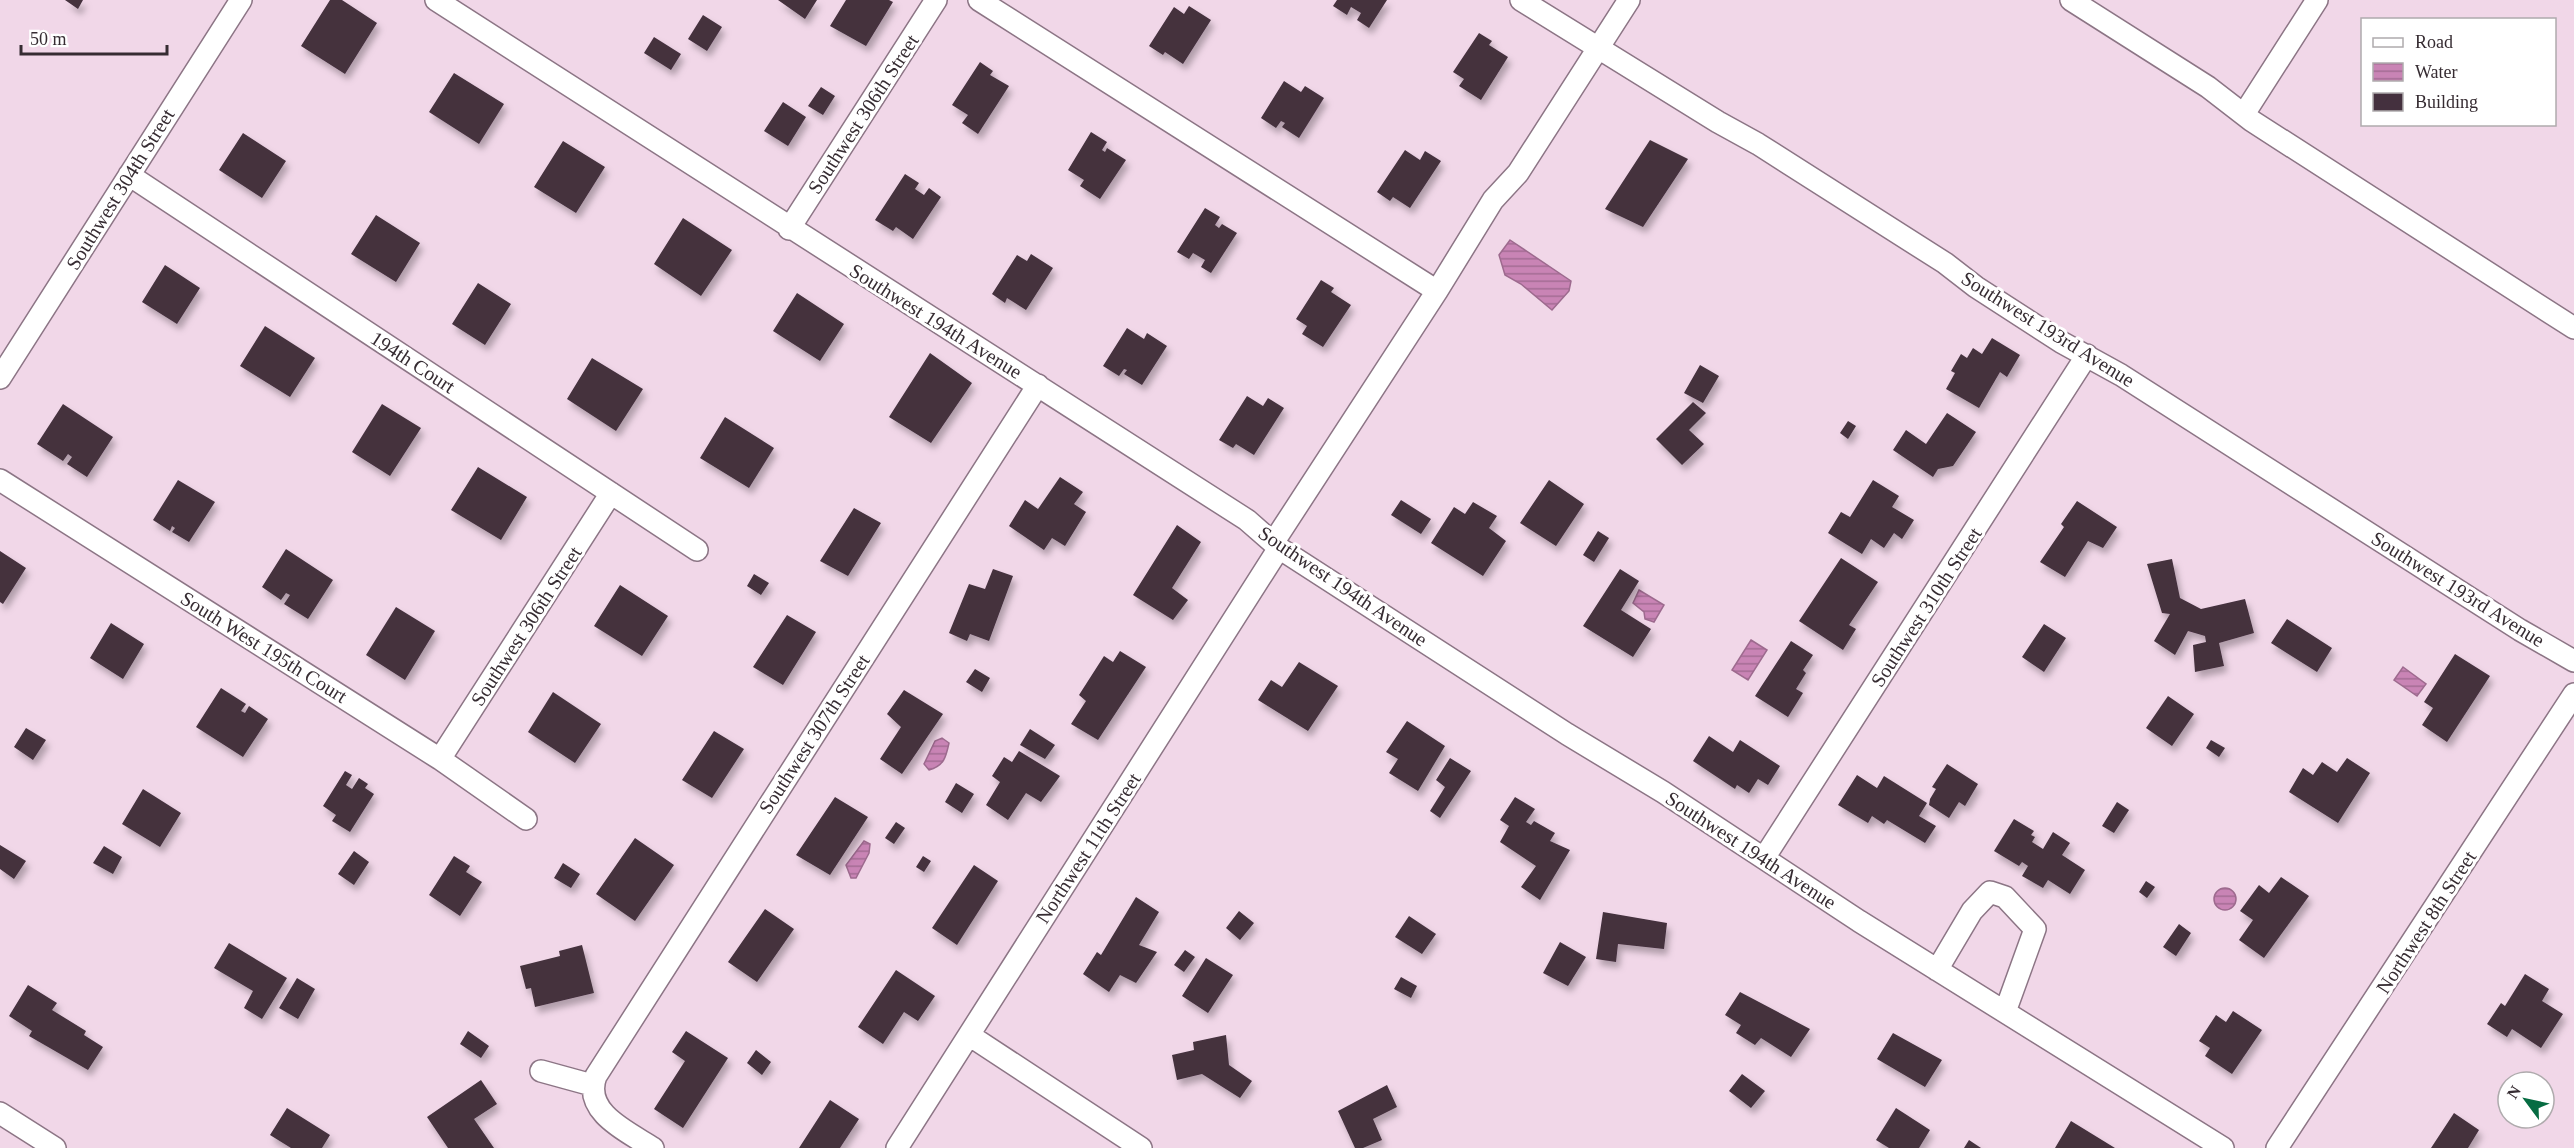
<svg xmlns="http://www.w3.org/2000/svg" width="2574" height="1148" viewBox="0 0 2574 1148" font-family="Georgia,serif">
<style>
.water{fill:url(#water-rules);stroke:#9d6a8e;stroke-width:1.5}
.building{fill:#44303e;filter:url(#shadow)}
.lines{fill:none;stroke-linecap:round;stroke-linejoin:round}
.minor-casing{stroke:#8c7585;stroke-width:24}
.minor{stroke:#fff;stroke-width:21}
.labels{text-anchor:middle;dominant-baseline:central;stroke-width:6;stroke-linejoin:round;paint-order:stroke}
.street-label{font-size:20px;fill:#362c32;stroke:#fff}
</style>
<defs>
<pattern id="water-rules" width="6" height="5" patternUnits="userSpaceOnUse" patternTransform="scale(1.5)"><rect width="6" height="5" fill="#c984b5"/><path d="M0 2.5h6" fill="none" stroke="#a46c94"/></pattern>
<filter id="shadow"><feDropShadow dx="3.5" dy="6" stdDeviation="3" flood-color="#0004"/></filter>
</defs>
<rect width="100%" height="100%" fill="#f1d7e8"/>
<path class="water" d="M 1510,240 L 1571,281 L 1569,291 L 1552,310 L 1521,284 L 1505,275 L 1499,255 Z
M 1639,590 L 1664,605 L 1654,622 L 1645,619 L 1644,612 L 1633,603 Z
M 1751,640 L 1767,650 L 1748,680 L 1732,670 Z
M 2403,667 L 2426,684 L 2417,696 L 2394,680 Z
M 942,738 L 949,743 C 946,757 944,766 929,770 L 924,764 L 935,741 Z
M 864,841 L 870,844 L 869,853 L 856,878 L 851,878 L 846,865 Z
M2214 899a11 11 0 1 1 22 0a11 11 0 1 1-22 0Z"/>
<path class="building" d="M 65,0 L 83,0 L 78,9 Z
M 330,0 L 342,0 L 377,23 L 345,74 L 301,46 Z
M 778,0 L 817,0 L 805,19 Z
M 846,0 L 889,0 L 893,2 L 866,46 L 830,26 Z
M 1337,0 L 1387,0 L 1369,28 L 1357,20 L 1361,13 L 1351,7 L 1347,15 L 1333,6 Z
M 1189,6 L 1211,20 L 1183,64 L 1165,52 L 1163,55 L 1149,46 L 1174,7 L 1184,14 Z
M 703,15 L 722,27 L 707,51 L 688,39 Z
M 1479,33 L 1492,41 L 1489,45 L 1508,57 L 1481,100 L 1459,86 L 1464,79 L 1453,72 Z
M 654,37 L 681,54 L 671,70 L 644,53 Z
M 980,62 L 993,71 L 990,75 L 1009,86 L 978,134 L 962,123 L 968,115 L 952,105 Z
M 454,73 L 504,104 L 479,144 L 429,112 Z
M 1284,81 L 1301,92 L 1305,86 L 1324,98 L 1299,138 L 1282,127 L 1285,123 L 1281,121 L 1276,128 L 1261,118 Z
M 821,87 L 835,96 L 823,115 L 808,106 Z
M 783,102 L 806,117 L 788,146 L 764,131 Z
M 1091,132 L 1107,142 L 1102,150 L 1105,152 L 1107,148 L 1126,160 L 1100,199 L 1080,186 L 1084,180 L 1068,170 Z
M 243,133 L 286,161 L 262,198 L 219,170 Z
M 1650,140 L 1688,159 L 1643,227 L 1605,209 Z
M 563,141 L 605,167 L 576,213 L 534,187 Z
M 1405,150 L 1420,160 L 1425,151 L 1441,161 L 1410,208 L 1393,197 L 1390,201 L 1377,192 Z
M 905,174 L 919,183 L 915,189 L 924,195 L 929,188 L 941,197 L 913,239 L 896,227 L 893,231 L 875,220 Z
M 1205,208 L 1220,217 L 1215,225 L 1219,228 L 1222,224 L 1237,233 L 1211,273 L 1201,267 L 1205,260 L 1193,253 L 1189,259 L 1177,252 Z
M 376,215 L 420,243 L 396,282 L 351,254 Z
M 683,218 L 732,250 L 701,296 L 654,264 Z
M 1031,254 L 1053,268 L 1026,310 L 1007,298 L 1005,303 L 992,294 L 1017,255 L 1027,261 Z
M 165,265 L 200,288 L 177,324 L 142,302 Z
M 1321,280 L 1334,288 L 1331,292 L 1351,305 L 1323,347 L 1302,334 L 1307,326 L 1296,319 Z
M 478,283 L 511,304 L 485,345 L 452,324 Z
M 797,293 L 844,324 L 820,361 L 773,331 Z
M 265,326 L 315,358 L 290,397 L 240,366 Z
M 1127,328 L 1144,339 L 1147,333 L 1167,346 L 1142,385 L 1124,374 L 1127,370 L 1124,369 L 1119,376 L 1103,366 Z
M 1992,338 L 2020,355 L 2007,377 L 2000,372 L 1979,408 L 1946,389 L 1955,373 L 1951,371 L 1961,354 L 1967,358 L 1973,348 L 1982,354 Z
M 930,353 L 972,383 L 931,443 L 889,417 Z
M 592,358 L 643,389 L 616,431 L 567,399 Z
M 1700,365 L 1719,376 L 1703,403 L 1684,393 Z
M 1247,396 L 1263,406 L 1268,398 L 1284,408 L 1254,455 L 1236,444 L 1233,448 L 1219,440 Z
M 1693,402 L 1706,413 L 1689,430 L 1704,444 L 1682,465 L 1656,439 Z
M 63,404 L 113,437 L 87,477 L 67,464 L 72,457 L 68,454 L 63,461 L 37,444 Z
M 382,404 L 421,428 L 390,476 L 352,452 Z
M 1947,413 L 1976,432 L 1953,466 L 1938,469 L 1933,477 L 1893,450 L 1906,430 L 1926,444 Z
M 725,417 L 774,448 L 749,488 L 700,458 Z
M 1848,421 L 1856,426 L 1848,439 L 1840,433 Z
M 478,467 L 527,497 L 501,540 L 451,510 Z
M 1060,477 L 1083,492 L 1074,504 L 1086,512 L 1065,546 L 1052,538 L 1044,550 L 1009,526 L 1025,500 L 1038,509 Z
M 178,480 L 215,502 L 189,542 L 172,532 L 175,528 L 172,526 L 170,531 L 153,520 Z
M 1549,480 L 1584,504 L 1556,546 L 1520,523 Z
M 1873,480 L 1899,496 L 1892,507 L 1914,520 L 1902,539 L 1894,533 L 1884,548 L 1871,539 L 1862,554 L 1828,533 L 1841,512 L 1850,517 Z
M 1401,500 L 1431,519 L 1421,534 L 1391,515 Z
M 2077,501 L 2117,527 L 2103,548 L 2088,541 L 2065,577 L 2040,562 L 2064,527 L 2061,524 Z
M 1473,502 L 1497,516 L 1489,528 L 1506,541 L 1483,576 L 1431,543 L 1454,507 L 1465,514 Z
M 854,508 L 881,523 L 848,576 L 820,561 Z
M 1177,525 L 1201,542 L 1172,588 L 1188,600 L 1173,620 L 1133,595 Z
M 1598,531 L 1609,538 L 1594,562 L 1583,555 Z
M 286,549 L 333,580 L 308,619 L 284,604 L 290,595 L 286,593 L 281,600 L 262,587 Z
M 0,551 L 26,568 L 3,604 L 0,602 Z
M 1841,558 L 1878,582 L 1849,625 L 1856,629 L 1843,650 L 1799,621 Z
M 2172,559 L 2180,598 L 2201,609 L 2245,599 L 2254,633 L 2219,643 L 2224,666 L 2195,672 L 2193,645 L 2206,642 L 2205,636 L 2188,631 L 2175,655 L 2154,641 L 2170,614 L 2162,613 L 2147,564 Z
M 993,569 L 1013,576 L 989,641 L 970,634 L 967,641 L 949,633 L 969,584 L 985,589 Z
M 1620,569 L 1639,581 L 1621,610 L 1651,629 L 1633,657 L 1583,626 Z
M 754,574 L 769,583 L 761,595 L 747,586 Z
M 620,585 L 668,616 L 642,656 L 594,626 Z
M 396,607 L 435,631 L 405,680 L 366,655 Z
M 787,615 L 816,632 L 783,685 L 753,667 Z
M 2287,619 L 2332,648 L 2317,672 L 2271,643 Z
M 111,623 L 144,644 L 123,679 L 90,658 Z
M 2044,624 L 2066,638 L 2044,672 L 2022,657 Z
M 1791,641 L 1813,655 L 1803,670 L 1806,673 L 1796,689 L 1803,693 L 1788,717 L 1755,696 Z
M 1120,651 L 1146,667 L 1098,740 L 1071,724 L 1086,701 L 1079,695 L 1104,656 L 1113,662 Z
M 2455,654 L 2490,676 L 2447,742 L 2422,725 L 2433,708 L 2424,702 Z
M 1299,662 L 1338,686 L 1308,731 L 1258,700 L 1271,680 L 1282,687 Z
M 975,669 L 990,678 L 982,692 L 966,682 Z
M 221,688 L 246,704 L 241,711 L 245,713 L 249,706 L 268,719 L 243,757 L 196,727 Z
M 904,690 L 943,714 L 902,774 L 880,759 L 901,727 L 887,714 Z
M 553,692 L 601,724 L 575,763 L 528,732 Z
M 2168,696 L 2194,714 L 2172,746 L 2146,728 Z
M 1407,721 L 1445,746 L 1418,791 L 1389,773 L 1398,759 L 1386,752 Z
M 26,728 L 46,740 L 33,760 L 14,747 Z
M 1030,729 L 1055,745 L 1045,759 L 1020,745 Z
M 714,731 L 744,749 L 712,798 L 682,780 Z
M 1709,736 L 1733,752 L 1740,740 L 1780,766 L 1768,785 L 1758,779 L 1749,793 L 1737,785 L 1735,789 L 1693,761 Z
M 2211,740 L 2225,748 L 2219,757 L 2206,748 Z
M 1019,751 L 1060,776 L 1041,802 L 1026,793 L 1008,820 L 986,805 L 1000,782 L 992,776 L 1004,757 L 1012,762 Z
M 1450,758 L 1471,771 L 1440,818 L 1430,811 L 1445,787 L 1436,780 Z
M 2347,758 L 2370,773 L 2338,823 L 2289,792 L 2303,768 L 2313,775 L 2322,762 L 2337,772 Z
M 1947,764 L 1978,784 L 1965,806 L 1959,802 L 1949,818 L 1929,805 L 1930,799 L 1936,789 L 1932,787 Z
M 345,771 L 352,775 L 346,785 L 352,789 L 359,778 L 368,784 L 365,788 L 374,794 L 350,832 L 332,821 L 336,815 L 323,806 Z
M 1857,775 L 1877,788 L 1884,776 L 1927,803 L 1919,816 L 1936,826 L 1925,843 L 1887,820 L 1884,824 L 1872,816 L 1868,823 L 1838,805 Z
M 956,783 L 974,794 L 962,813 L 945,802 Z
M 143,789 L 181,813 L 160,847 L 122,824 Z
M 835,797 L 868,817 L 830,875 L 796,855 Z
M 1515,797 L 1535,809 L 1526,822 L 1531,825 L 1534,821 L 1555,833 L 1550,841 L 1570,850 L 1540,900 L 1521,887 L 1536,866 L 1500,842 L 1509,826 L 1500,820 Z
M 2117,802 L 2129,810 L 2114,833 L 2102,826 Z
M 2014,819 L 2034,831 L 2031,835 L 2035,837 L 2032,842 L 2043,849 L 2053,832 L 2070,843 L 2062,855 L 2085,870 L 2070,894 L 2048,880 L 2043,888 L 2022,876 L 2028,866 L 2022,862 L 2019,866 L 1994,851 Z
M 896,822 L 905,828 L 894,844 L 885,838 Z
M 635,838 L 674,865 L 635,921 L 596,894 Z
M 0,845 L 26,861 L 14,879 L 0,869 Z
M 104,846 L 122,857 L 113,874 L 93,863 Z
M 354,851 L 369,862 L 354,885 L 338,874 Z
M 454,856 L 470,866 L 466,872 L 482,882 L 460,916 L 429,895 Z
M 923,856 L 931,861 L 924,872 L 916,867 Z
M 563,863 L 580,874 L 571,888 L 554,878 Z
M 974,865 L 998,881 L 957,945 L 932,928 Z
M 2281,877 L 2309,896 L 2264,958 L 2239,940 L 2253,920 L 2240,911 L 2259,885 L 2269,893 Z
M 2146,881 L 2155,887 L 2147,898 L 2139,892 Z
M 1136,897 L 1159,912 L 1139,945 L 1157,952 L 1136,983 L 1120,975 L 1109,992 L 1083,974 L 1097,952 L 1101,955 Z
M 765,909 L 794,929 L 757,982 L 728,962 Z
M 1239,911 L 1254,923 L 1240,940 L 1226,928 Z
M 1603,912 L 1667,923 L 1664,949 L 1618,944 L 1616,962 L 1596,959 Z
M 1409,916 L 1436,934 L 1422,954 L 1395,937 Z
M 2179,924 L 2191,933 L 2176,956 L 2163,947 Z
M 1560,942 L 1586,957 L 1568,986 L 1543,973 Z
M 229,943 L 287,978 L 262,1019 L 244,1008 L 253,991 L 214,968 Z
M 582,945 L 594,993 L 535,1007 L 531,988 L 526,989 L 520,966 L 560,956 L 559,951 Z
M 1185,950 L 1195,957 L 1184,972 L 1174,965 Z
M 1206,958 L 1233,975 L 1208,1013 L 1182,996 Z
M 896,970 L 935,996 L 918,1021 L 904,1012 L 883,1044 L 858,1027 Z
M 2525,974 L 2549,989 L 2542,1001 L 2563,1014 L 2541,1048 L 2512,1029 L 2507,1037 L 2487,1024 L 2501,1003 L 2505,1006 Z
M 1401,977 L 1417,986 L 1411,998 L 1394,989 Z
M 297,978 L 315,989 L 298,1019 L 279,1008 Z
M 28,985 L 57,1003 L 52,1010 L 86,1031 L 84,1035 L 103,1047 L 88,1070 L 29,1036 L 32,1031 L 9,1016 Z
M 1740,992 L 1810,1029 L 1791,1057 L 1761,1038 L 1755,1045 L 1736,1033 L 1741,1025 L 1725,1015 Z
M 2233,1011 L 2262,1030 L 2232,1074 L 2205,1056 L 2210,1048 L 2199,1041 L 2216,1015 L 2226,1022 Z
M 468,1031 L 489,1046 L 481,1058 L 460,1044 Z
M 686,1031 L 728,1058 L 683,1128 L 654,1109 L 685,1061 L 672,1052 Z
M 1893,1033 L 1942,1060 L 1925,1087 L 1877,1059 Z
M 1226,1035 L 1229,1065 L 1252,1081 L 1240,1098 L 1202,1074 L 1177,1080 L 1172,1055 L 1194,1050 L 1193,1042 Z
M 756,1050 L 771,1062 L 762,1075 L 747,1063 Z
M 1742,1074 L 1765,1091 L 1751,1108 L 1729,1091 Z
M 481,1080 L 497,1104 L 474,1119 L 494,1148 L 448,1148 L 427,1117 Z
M 1387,1085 L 1397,1107 L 1373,1119 L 1382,1140 L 1363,1148 L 1355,1148 L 1338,1111 Z
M 830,1100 L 859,1119 L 840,1148 L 799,1148 Z
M 287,1108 L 330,1135 L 322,1148 L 291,1148 L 270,1135 Z
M 1896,1108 L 1930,1130 L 1919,1148 L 1889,1148 L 1876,1140 Z
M 2454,1113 L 2479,1130 L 2468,1148 L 2431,1148 Z
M 2071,1121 L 2115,1148 L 2055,1148 Z
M 1969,1140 L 1981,1148 L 1964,1148 Z"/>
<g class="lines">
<defs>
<path id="minor" d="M 436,0 L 1247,520 L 1279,548 L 1567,734 L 1663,792 L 1859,921 L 2223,1148
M 979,0 L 1437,291
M 1521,0 L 1718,122 L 1758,144 L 1945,263 L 1976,287 L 2061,342 L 2121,375 L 2520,630 L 2574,661
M 2071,0 L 2208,87 L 2252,121 L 2574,328
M 2244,114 L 2317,0
M 129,175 L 697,550
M 789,229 L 936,0
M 0,378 L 241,0
M 0,480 L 440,759 L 526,819
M 1273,543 L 1437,291 L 1493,200 L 1518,173 L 1629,0
M 440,759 L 611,493
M 1764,858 L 2087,355
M 1937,970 L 1972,911 L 1990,892 L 2005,897 L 2035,929 L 2005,1012
M 969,1035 L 1141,1148
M 541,1071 L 592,1085
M 0,1113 L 55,1148
M 653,1148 C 628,1132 582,1112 596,1076 L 1038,385
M 897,1148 L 1279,548
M 2277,1148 L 2574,694"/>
</defs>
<use href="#minor" class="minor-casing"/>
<use href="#minor" class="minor"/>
</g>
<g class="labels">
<g class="street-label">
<text transform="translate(863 114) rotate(-57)">Southwest 306th Street</text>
<text transform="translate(120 189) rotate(-58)">Southwest 304th Street</text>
<text transform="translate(936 321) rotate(32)">Southwest 194th Avenue</text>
<text transform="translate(2048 329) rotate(32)">Southwest 193rd Avenue</text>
<text transform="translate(413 362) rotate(33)">194th Court</text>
<text transform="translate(1343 586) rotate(34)">Southwest 194th Avenue</text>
<text transform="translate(2458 589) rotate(32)">Southwest 193rd Avenue</text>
<text transform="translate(1926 607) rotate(-57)">Southwest 310th Street</text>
<text transform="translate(526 626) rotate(-57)">Southwest 306th Street</text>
<text transform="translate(264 647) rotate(32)">South West 195th Court</text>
<text transform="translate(814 734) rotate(-57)">Southwest 307th Street</text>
<text transform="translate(1088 848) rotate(-57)">Northwest 11th Street</text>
<text transform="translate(1751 850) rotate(33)">Southwest 194th Avenue</text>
<text transform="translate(2426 922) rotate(-57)">Northwest 8th Street</text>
</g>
</g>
<rect x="2361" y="18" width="195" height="108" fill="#ffffff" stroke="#afabad" stroke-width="1.5"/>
<rect x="2373" y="38" width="30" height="9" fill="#ffffff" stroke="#afabad" stroke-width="1.5"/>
<text x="2415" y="48" font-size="18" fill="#362c32">Road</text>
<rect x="2373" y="63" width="30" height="18" fill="url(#water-rules)" stroke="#afabad" stroke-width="1.5"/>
<text x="2415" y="78" font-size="18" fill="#362c32">Water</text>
<rect x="2373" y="93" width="30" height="18" fill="#44303e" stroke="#afabad" stroke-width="1.5"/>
<text x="2415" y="108" font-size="18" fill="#362c32">Building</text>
<g transform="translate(2526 1100) rotate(303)"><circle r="28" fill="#ffffff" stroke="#afabad" stroke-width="1.5"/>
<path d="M0-4.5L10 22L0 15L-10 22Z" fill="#066c42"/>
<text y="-9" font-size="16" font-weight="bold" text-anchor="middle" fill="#362c32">N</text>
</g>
<path d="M21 45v9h146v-9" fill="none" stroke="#362c32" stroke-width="3"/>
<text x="30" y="45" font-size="18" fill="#362c32" stroke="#ffffff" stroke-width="4.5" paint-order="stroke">50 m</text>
</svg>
